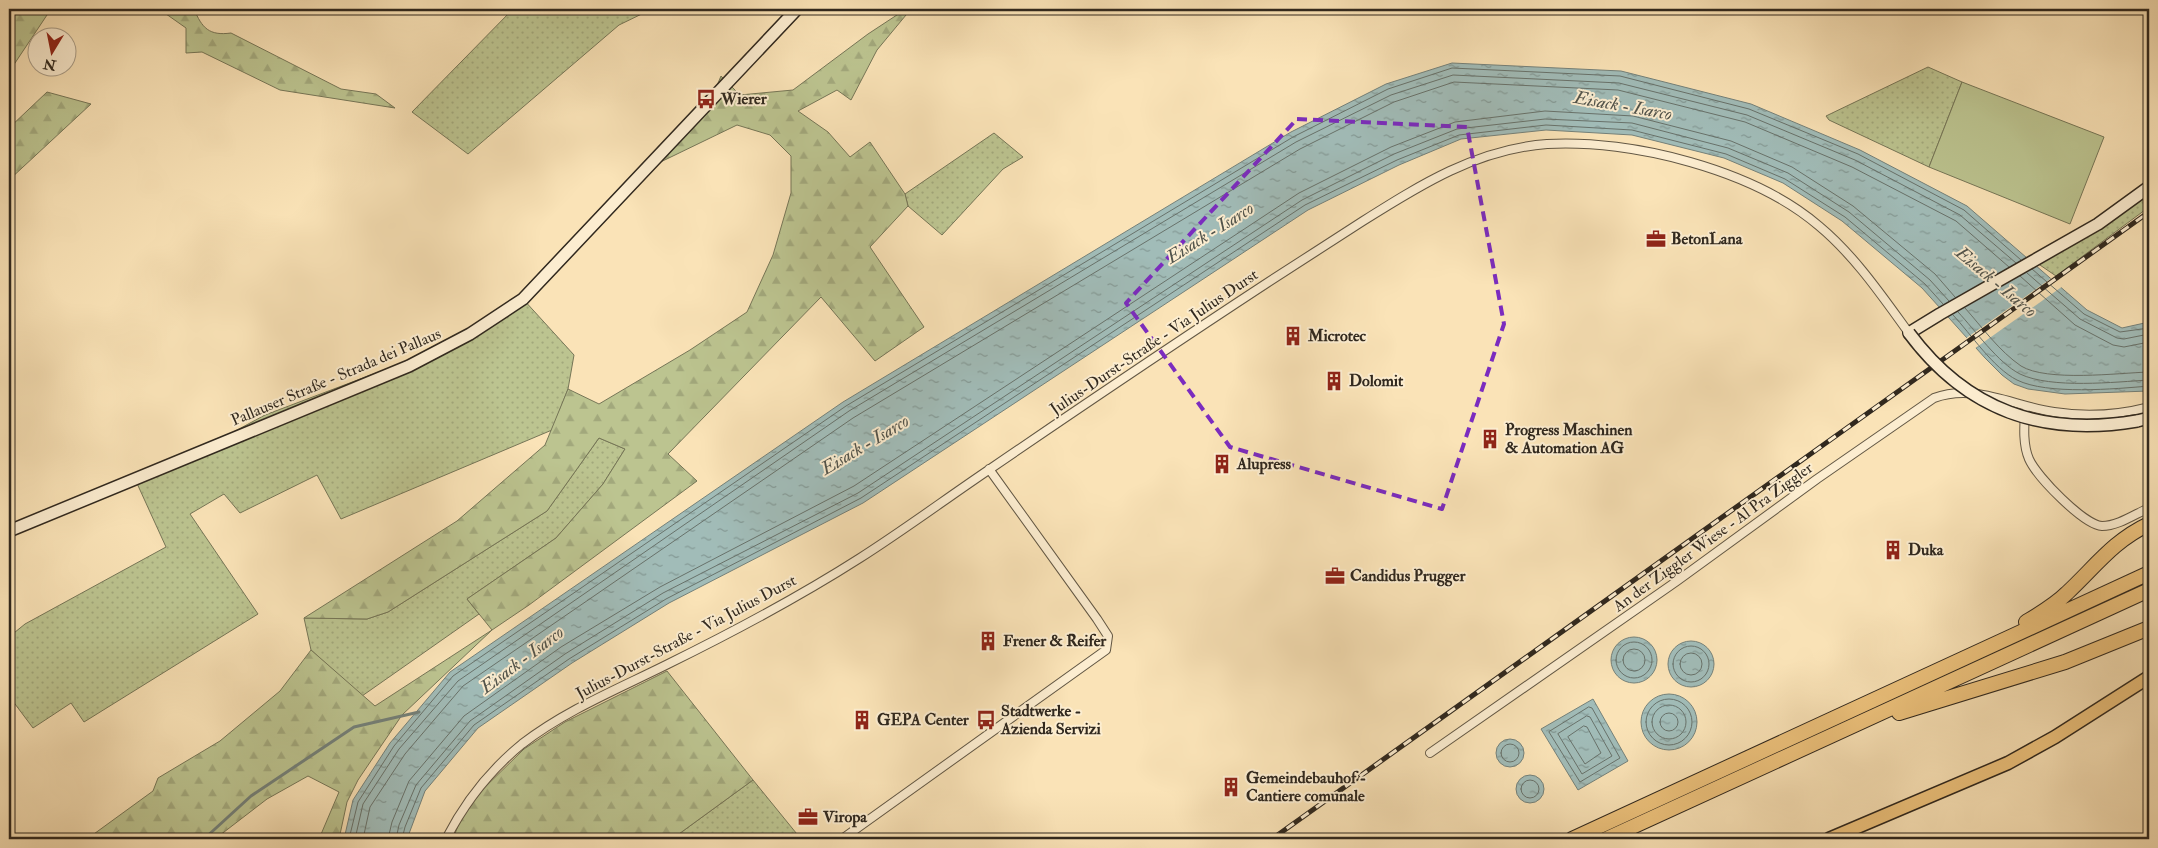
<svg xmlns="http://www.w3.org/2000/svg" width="2158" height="848" viewBox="0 0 2158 848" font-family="'IM FELL Double Pica',serif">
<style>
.grass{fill:url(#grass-dots);stroke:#767657}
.forest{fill:url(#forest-firs);stroke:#767657}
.garden{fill:#bcc490;stroke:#767657}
.water{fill:url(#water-ripples);stroke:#74817a}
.pier{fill:#fae3b7}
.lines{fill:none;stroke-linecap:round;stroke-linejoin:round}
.shore{stroke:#68726b;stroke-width:1}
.stream{stroke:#74817a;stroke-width:3}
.street-casing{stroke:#625744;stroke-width:10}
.secondary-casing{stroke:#30281e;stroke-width:14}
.primary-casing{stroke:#30281e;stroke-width:15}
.highway-casing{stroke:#30281e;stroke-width:16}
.street{stroke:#fcedd0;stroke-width:8}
.secondary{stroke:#fcedd0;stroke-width:11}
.primary{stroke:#edc27c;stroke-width:12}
.highway{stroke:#edc27c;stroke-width:14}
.rail-casing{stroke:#30281e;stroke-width:5}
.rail{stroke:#fcedd0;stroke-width:3;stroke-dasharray:9;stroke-linecap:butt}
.secondary-bridge-casing{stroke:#30281e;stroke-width:14;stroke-linecap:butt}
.secondary-bridge{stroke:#fcedd0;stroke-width:11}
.marked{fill:none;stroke:#7b2cbf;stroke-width:4;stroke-dasharray:10 6;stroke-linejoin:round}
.labels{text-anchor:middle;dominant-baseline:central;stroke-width:4;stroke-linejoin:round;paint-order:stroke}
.poi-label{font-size:16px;font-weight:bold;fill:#30281e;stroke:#fcedd0;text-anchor:start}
.street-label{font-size:16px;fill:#30281e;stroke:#fcedd0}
.water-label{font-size:18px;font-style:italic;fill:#52544c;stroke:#fcedd0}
</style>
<defs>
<pattern id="grass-dots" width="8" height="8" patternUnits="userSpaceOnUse" patternTransform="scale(1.25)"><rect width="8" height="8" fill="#bcc490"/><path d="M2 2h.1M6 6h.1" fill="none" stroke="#a2a87c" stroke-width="1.8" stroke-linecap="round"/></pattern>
<pattern id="forest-firs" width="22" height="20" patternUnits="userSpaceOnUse" patternTransform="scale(1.25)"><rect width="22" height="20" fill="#bcc490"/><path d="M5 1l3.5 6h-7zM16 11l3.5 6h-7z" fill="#a2a87c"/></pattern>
<pattern id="water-ripples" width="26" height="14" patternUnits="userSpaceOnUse" patternTransform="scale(1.25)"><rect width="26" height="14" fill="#a1bcb8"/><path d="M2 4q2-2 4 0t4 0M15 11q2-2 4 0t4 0" fill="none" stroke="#849995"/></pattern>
</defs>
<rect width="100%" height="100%" fill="#fae3b7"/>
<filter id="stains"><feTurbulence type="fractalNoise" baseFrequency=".004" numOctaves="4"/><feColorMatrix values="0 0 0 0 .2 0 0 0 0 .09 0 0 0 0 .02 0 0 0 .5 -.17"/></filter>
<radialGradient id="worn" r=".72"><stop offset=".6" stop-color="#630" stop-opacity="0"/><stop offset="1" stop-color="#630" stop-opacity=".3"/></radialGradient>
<path class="grass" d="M 513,9 L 652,9 L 619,25 L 468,154 L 412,112 Z
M 1928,67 L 1962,82 L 1929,167 L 1829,120 L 1826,116 Z
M 994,133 L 1023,157 L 1003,169 L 942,235 L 908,206 L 905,194 Z
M 2149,187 L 2149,207 L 2056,276 L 2037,263 Z
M 523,299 L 574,355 L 568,389 L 552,430 L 341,519 L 317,475 L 240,513 L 224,494 L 190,514 L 258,614 L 84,722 L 71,703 L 33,728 L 9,696 L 9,637 L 25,624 L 166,547 L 135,479 L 172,465 L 265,415 L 421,356 Z
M 599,438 L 625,449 L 603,484 L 556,538 L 467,599 L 479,614 L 362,696 L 311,650 L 304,618 L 367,619 L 388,612 L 547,511 Z
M 753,780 L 801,839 L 672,839 Z"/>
<path class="forest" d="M 9,9 L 51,9 L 9,72 Z
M 159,9 L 194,9 C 202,28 209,36 231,33 L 341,89 L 376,94 L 395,108 L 280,90 L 202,52 L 186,53 L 186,28 Z
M 906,9 L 911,9 L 877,50 L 851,100 L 837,90 L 798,111 L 828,132 L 850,157 L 870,142 L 905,194 L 908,206 L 870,247 L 924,327 L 875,361 L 821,297 L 668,454 L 697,481 L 529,605 L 492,630 L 402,715 L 358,780 L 347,802 L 339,839 L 319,839 L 339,792 L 308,776 L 267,799 L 215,839 L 87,839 L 153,791 L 158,778 L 220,741 L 280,691 L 311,650 L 375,706 L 492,630 L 467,599 L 556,538 L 603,484 L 625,449 L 599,438 L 547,511 L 388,612 L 367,619 L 304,618 L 457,521 L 545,445 L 568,389 L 599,404 L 690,350 L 747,312 L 773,255 L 791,193 L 791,156 L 770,135 L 737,125 L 644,170 L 710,102 L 721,76 L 740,95 L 793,90 L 868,34 Z
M 47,92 L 91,104 L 9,180 L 9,128 Z
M 667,671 L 753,780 L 672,839 L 453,839 L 462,815 L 480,792 L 524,749 L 565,722 Z"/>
<path class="garden" d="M 1962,82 L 2104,137 L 2070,224 L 1929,167 Z"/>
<path class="water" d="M 1452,63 L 1621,71 L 1751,104 L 1860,150 L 1967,206 L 2087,310 L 2122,328 L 2149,322 L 2149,391 L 2065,394 L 2028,389 L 2014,384 L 2002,375 L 1985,358 L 1922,288 L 1842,221 L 1783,183 L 1724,158 L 1632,135 L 1546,130 L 1461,139 L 1399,165 L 1308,210 L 863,503 L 669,603 L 572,663 L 478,728 L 425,791 L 407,839 L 344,839 L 353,800 L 390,743 L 450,672 L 843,402 L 1291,132 L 1386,84 Z
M1611 660a23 23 0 1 1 46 0a23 23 0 1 1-46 0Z
M1668 664a23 23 0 1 1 46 0a23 23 0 1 1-46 0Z
M1641 722a28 28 0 1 1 56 0a28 28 0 1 1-56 0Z
M 1593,699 L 1628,761 L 1578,790 L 1541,729 Z
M1496 753a14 14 0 1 1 28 0a14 14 0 1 1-28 0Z
M1516 789a14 14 0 1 1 28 0a14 14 0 1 1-28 0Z"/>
<path class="pier" d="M 2053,277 L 2063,286 L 1974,349 L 1965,339 Z"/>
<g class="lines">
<path class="shore" d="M 2032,269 L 2084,314 L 2120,332 L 2149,328
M 2027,273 L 2080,319 L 2117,338 L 2124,339 L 2149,334
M 2020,276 L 2075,325 L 2113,345 L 2124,347 L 2149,342
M 1965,308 C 1982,327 1999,351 2021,366 C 2047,382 2118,373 2149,372
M 1958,312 C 1975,330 1998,363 2020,374 C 2051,389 2115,382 2149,380
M 1953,315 C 1971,334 1993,368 2017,380 C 2047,395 2115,389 2149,386
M1616 660a18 18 0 1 1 36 0a18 18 0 1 1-36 0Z
M1673 664a18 18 0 1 1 36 0a18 18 0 1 1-36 0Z
M1623 660a11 11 0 1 1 22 0a11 11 0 1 1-22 0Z
M1680 664a11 11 0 1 1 22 0a11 11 0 1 1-22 0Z
M1646 722a23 23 0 1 1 46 0a23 23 0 1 1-46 0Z
M1652 722a17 17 0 1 1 34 0a17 17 0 1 1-34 0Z
M 1589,707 L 1592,708 L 1620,758 L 1580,782 L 1549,732 Z
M1660 722a9 9 0 1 1 18 0a9 9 0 1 1-18 0Z
M 1587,716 L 1590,717 L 1612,756 L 1582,774 L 1558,734 Z
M 1584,726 L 1587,727 L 1601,753 L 1585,764 L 1568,737 Z
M1501 753a9 9 0 1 1 18 0a9 9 0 1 1-18 0Z
M1521 789a9 9 0 1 1 18 0a9 9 0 1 1-18 0Z
M 349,839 L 358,802 L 394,746 L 453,676 L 846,406 L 1293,137 L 1388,89 L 1452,68 L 1620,76 L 1749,109 L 1858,154 L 1964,210 L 2021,260
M 355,839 L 363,804 L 399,749 L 458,681 L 849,411 L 1296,142 L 1391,95 L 1453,75 L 1619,83 L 1747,115 L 1855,160 L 1960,215 L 2016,263
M 363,839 L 370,807 L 405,754 L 463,686 L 853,418 L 1300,149 L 1394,102 L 1454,82 L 1618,90 L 1745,122 L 1852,167 L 1956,221 L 2009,267
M 388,839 L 392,822 L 409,781 L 464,716 L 561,647 L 660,587 L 854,486 L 1299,193 L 1391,147 L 1455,122 L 1545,111 L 1633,116 L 1731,141 L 1792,167 L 1853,206 L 1935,274 L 1955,297
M 396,839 L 399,825 L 416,785 L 470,721 L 565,654 L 663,593 L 858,493 L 1302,200 L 1394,154 L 1457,129 L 1545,119 L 1632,123 L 1728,148 L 1788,173 L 1849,212 L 1930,280 L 1949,301
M 402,839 L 405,827 L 421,788 L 474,725 L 569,659 L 666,599 L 861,498 L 1305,205 L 1397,160 L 1459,135 L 1546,125 L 1632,130 L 1726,154 L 1785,179 L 1845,217 L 1925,284 L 1943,304"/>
<path class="stream" d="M 204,839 L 251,796 L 354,727 L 419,712"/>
<defs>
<path id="street" d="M 2025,413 C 2024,428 2023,445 2029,459 C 2037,477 2084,525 2102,526 C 2118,526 2135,514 2149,508
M 1430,753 L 1677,581 L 1817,479 L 1934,398 C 1975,383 2013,406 2054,412 C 2086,417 2118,415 2149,407
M 446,839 C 465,802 489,771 522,744 C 566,710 618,689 668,664 C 733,632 799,597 860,558 C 904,530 947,498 990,469 C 1082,406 1174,344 1267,283 C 1299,262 1331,242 1363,221 C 1420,185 1477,149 1547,144 C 1632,139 1754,170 1819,226 C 1855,256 1882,296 1909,333
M 842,839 L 1106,650 L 1108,636 L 1097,619 L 989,469"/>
<path id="secondary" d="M 1909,333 L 1940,314 L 2098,224 L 2149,187
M 2137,421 L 2149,418
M 9,531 L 409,366 L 470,334 L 523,299 L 797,9"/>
<path id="primary" d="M 1829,839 L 2008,763 L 2055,737 L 2149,677"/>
<path id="highway" d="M 2026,622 C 2041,613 2055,605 2067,593 C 2095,567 2113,541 2149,524
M 1899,713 L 2065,662 L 2149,628
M 1572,839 L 2149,573
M 1606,839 L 2149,590"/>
</defs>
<use href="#street" class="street-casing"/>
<use href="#secondary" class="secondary-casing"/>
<use href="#primary" class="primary-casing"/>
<use href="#highway" class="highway-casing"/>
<use href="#street" class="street"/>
<use href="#secondary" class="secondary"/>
<use href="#primary" class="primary"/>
<use href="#highway" class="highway"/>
<defs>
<path id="rail" d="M 1272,839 L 2149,212"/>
</defs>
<use href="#rail" class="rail-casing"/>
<use href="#rail" class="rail"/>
<defs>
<path id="secondary-bridge" d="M 1909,333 C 1967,411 2043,437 2137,421"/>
</defs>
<use href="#secondary-bridge" class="secondary-bridge-casing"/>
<use href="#secondary-bridge" class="secondary-bridge"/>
</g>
<path class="marked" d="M 1297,119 L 1467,127 L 1504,324 L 1442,509 L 1230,447 L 1126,303 Z"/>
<defs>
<symbol id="bus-bare" viewBox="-9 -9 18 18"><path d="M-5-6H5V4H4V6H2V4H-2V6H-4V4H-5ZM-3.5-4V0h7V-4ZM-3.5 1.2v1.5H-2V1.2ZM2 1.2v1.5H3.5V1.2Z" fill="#8f2418" stroke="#fcedd0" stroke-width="2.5" paint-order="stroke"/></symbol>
<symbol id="office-bare" viewBox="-9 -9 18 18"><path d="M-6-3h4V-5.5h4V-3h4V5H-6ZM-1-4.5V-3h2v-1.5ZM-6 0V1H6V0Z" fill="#8f2418" stroke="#fcedd0" stroke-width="2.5" paint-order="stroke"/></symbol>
<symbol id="building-bare" viewBox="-9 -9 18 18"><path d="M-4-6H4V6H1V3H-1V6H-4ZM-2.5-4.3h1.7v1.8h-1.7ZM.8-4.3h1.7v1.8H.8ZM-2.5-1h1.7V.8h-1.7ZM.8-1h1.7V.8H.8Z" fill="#8f2418" stroke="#fcedd0" stroke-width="2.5" paint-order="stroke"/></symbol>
</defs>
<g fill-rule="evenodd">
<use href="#bus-bare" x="692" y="85" width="28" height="28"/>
<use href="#office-bare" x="1642" y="225" width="28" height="28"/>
<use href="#building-bare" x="1279" y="322" width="28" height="28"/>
<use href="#building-bare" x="1320" y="367" width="28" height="28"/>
<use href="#building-bare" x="1476" y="425" width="28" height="28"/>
<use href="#building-bare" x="1208" y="450" width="28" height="28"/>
<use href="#building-bare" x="1879" y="536" width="28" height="28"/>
<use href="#office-bare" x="1321" y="562" width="28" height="28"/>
<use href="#building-bare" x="974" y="627" width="28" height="28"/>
<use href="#building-bare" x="848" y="706" width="28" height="28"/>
<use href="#bus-bare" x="972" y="706" width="28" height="28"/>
<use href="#building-bare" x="1217" y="773" width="28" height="28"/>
<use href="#office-bare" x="794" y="803" width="28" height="28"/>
</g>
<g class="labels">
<g class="poi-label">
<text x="721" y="99">Wierer</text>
<text x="1671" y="239">BetonLana</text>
<text x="1308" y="336">Microtec</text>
<text x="1349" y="381">Dolomit</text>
<text x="1505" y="430">Progress Maschinen<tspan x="1505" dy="18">&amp; Automation AG</tspan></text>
<text x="1237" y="464">Alupress</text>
<text x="1908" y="550">Duka</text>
<text x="1350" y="576">Candidus Prugger</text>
<text x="1003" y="641">Frener &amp; Reifer</text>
<text x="1001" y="711">Stadtwerke -<tspan x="1001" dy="18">Azienda Servizi</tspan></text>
<text x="877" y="720">GEPA Center</text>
<text x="1246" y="778">Gemeindebauhof -<tspan x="1246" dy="18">Cantiere comunale</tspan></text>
<text x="823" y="817">Viropa</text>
</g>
<g class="street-label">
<text transform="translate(1154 342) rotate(-34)">Julius-Durst-Straße - Via Julius Durst</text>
<text transform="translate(336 377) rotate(-23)">Pallauser Straße - Strada dei Pallaus</text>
<text transform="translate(1713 537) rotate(-36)">An der Ziggler Wiese - Al Pra Ziggler</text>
<text transform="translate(686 637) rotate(-28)">Julius-Durst-Straße - Via Julius Durst</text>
</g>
<g class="water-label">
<text transform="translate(1623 106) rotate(10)">Eisack - Isarco</text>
<text transform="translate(1210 233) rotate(-32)">Eisack - Isarco</text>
<text transform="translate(1996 282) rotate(40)">Eisack - Isarco</text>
<text transform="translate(865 445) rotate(-31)">Eisack - Isarco</text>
<text transform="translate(522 660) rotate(-37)">Eisack - Isarco</text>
</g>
</g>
<rect width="2158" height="848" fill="none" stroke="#fae3b7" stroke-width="30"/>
<rect x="10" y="10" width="2138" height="828" fill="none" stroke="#30281e" stroke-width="2.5"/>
<rect x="15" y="15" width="2128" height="818" fill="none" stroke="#30281e"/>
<g transform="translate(52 52) rotate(190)"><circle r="24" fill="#fcedd0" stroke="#aa9e89"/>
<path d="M0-4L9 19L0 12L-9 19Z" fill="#8f2418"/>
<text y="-8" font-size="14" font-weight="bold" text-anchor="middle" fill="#30281e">N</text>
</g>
<rect width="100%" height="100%" filter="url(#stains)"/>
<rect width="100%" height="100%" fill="url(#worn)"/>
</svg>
